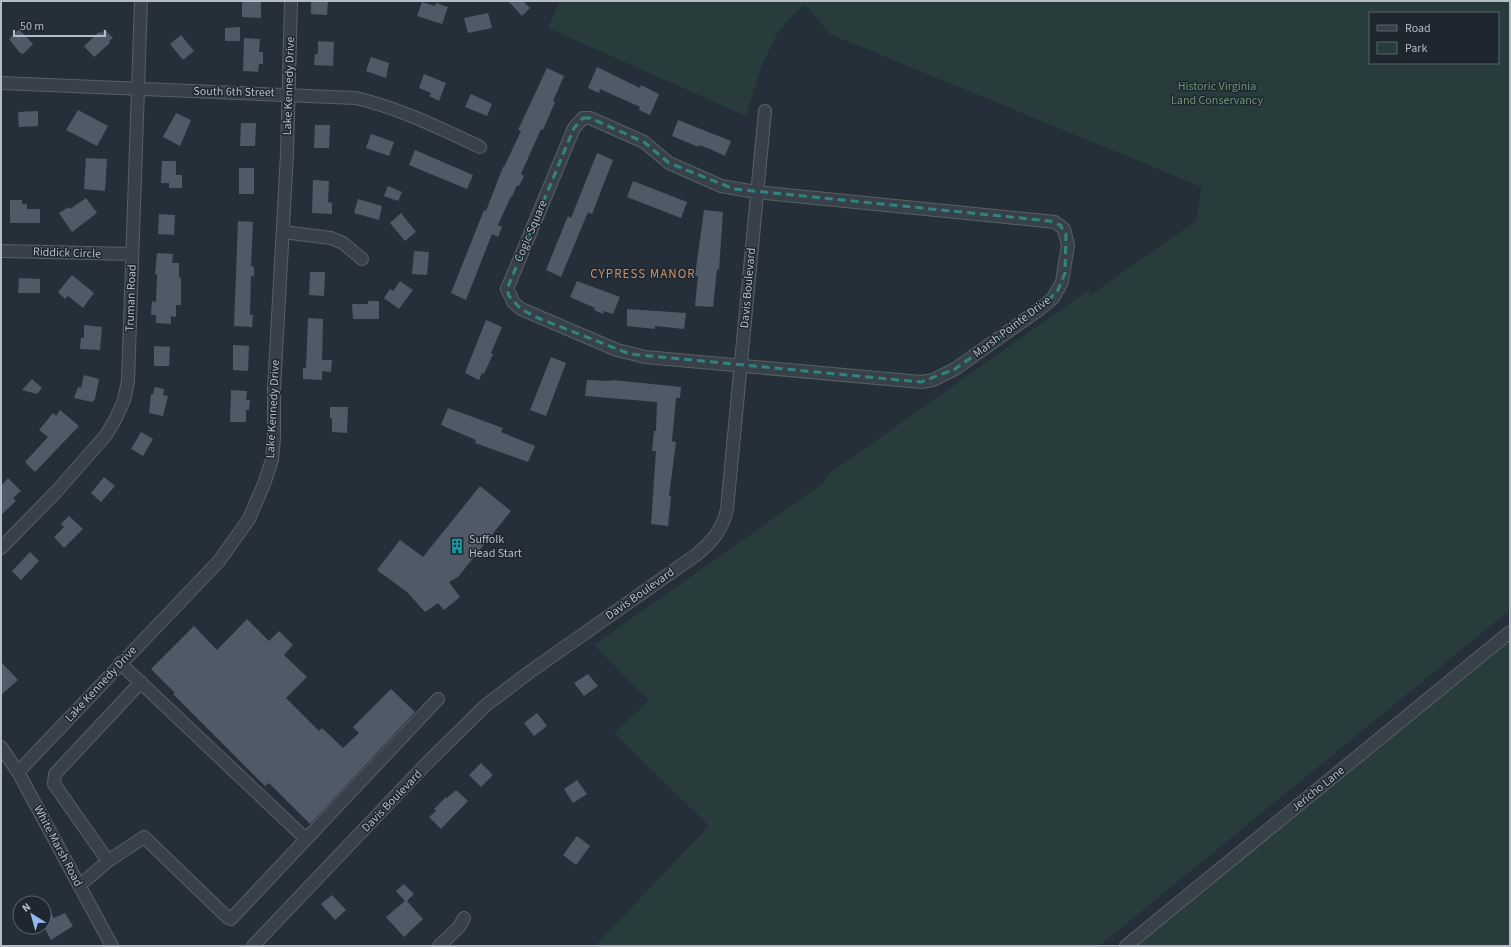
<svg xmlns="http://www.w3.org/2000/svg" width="1511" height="947" viewBox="0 0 1511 947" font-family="'Source Sans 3',sans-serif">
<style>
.green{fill:#283c3c;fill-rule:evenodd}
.building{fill:#505a67}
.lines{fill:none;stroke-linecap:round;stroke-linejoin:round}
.minor-casing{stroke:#575f68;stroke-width:14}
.minor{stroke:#38414a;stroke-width:12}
.marked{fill:none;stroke:#308480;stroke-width:3;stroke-dasharray:8 5;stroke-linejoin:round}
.labels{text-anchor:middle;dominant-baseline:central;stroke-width:3;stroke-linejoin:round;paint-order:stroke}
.street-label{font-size:12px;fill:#b4bcc6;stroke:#1e262f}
.park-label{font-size:12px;fill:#6d9574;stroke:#1e262f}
.poi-label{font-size:12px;fill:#b4bcc6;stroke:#1e262f;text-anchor:start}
.neighbourhood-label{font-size:13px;letter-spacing:1px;fill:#cb8f6a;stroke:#1e262f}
</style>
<rect width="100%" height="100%" fill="#252f3a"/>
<path class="green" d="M 560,1 L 1510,1 L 1510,610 L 1099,946 L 595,946 L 709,826 L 614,733 L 649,701 L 594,645 L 825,482 L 826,476 L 1090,289 L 1089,296 L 1196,221 L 1202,187 L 830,34 L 805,4 L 779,30 L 762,65 L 746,116 L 548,28 ZM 1370,13 L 1498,13 L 1498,63 L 1370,63 Z
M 1510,634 L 1510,946 L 1133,946 Z"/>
<path class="building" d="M 242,1 L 261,1 L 261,18 L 242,17 Z
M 311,1 L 328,1 L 327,15 L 311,14 Z
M 508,1 L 523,1 L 530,8 L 522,16 Z
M 422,2 L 435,6 L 436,3 L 448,7 L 442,24 L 417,16 Z
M 488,13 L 492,28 L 468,33 L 464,18 Z
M 240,27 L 240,41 L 225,41 L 225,28 Z
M 19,29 L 33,44 L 23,54 L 20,53 L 9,39 Z
M 105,30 L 113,38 L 109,41 L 110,43 L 94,57 L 84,46 L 99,32 L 101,33 Z
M 181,35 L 194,51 L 183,60 L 170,44 Z
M 244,38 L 260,39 L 259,52 L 263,52 L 263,64 L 259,64 L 258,72 L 243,71 Z
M 318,41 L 334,42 L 333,66 L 314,65 L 315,54 L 318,54 Z
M 371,57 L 389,63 L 386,78 L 366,71 Z
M 597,67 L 640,88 L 641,85 L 659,94 L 650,115 L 639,110 L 640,107 L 600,89 L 599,93 L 588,88 Z
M 547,68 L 564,76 L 553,101 L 555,102 L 543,130 L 541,129 L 521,174 L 524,176 L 519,186 L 517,185 L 512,197 L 511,196 L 498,225 L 502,227 L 498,237 L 492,234 L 466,300 L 451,293 L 484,210 L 486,211 L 503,167 L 504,167 L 521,131 L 518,130 Z
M 424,74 L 446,83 L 439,101 L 429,96 L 431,93 L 419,88 Z
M 471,94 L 492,104 L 487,116 L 465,107 Z
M 78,110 L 108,126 L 97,146 L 66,130 Z
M 38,111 L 38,126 L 19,127 L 18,112 Z
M 176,113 L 191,120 L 180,146 L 163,137 Z
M 678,120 L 731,141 L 725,156 L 710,149 L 699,145 L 699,147 L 672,136 Z
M 241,123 L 256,123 L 255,146 L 240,146 Z
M 315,125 L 330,125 L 329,148 L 314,148 Z
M 371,134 L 394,142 L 389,156 L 366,148 Z
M 415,150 L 473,175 L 467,189 L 409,165 Z
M 597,153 L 613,160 L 592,214 L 588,212 L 561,277 L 546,270 L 568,216 L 571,218 Z
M 86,158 L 107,159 L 105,191 L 84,189 Z
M 162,161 L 176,161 L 176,175 L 182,175 L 182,188 L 169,188 L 169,183 L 161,183 Z
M 239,168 L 254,168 L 254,194 L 239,194 Z
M 313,180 L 329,181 L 328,202 L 332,203 L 332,214 L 312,213 Z
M 633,181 L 687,202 L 681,218 L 627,197 Z
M 388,186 L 402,192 L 398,201 L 384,196 Z
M 86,198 L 97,213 L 72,232 L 59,213 L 69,207 L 70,209 Z
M 358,199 L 382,206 L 379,220 L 354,213 Z
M 10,200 L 22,200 L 22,204 L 27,204 L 27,209 L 40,209 L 40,223 L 10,223 Z
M 704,210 L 723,212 L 719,270 L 717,269 L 713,307 L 695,306 L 698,276 L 695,276 Z
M 401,213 L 416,232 L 405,241 L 390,223 Z
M 159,214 L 175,215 L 174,235 L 158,234 Z
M 238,221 L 253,222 L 251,266 L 254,267 L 254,276 L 251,276 L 250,315 L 253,315 L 252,327 L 234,326 Z
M 414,251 L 429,252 L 427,275 L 412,274 Z
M 157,253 L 173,254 L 172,263 L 179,263 L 179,277 L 181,278 L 181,305 L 176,305 L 176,317 L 171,316 L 171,324 L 156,323 L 156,315 L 151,315 L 152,301 L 156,302 L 157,278 L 157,274 L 155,274 Z
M 310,272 L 325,272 L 324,296 L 309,295 Z
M 72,275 L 94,293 L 83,308 L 68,296 L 65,299 L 58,292 Z
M 19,278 L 40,279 L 40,293 L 18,293 Z
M 400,281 L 413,290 L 399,309 L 384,298 L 390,289 L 393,291 Z
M 577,281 L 620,297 L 613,314 L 604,311 L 603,314 L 594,310 L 595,308 L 570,297 Z
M 368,301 L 379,301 L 379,319 L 353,319 L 352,304 L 368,304 Z
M 627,309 L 686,313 L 684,329 L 655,326 L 655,329 L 627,326 Z
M 308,318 L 323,319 L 322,360 L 332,360 L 331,372 L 322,371 L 322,380 L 303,379 L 303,368 L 306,368 Z
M 486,320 L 502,327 L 491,353 L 493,354 L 484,374 L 482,373 L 479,380 L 465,373 Z
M 84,325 L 102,327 L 100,350 L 80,349 L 81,338 L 84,338 Z
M 233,345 L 249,346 L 248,371 L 233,370 Z
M 154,346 L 170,347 L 169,366 L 154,366 Z
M 551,357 L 566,363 L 546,416 L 530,410 Z
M 84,375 L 99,379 L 95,399 L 92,402 L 74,398 L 78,387 L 81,388 Z
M 32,379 L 42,388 L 37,394 L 22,390 Z
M 587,380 L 612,381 L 612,380 L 681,387 L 680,398 L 676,398 L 672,441 L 676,442 L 669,496 L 671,496 L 668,526 L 651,524 L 656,451 L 652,451 L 654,431 L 656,431 L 657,402 L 585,396 Z
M 155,387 L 164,389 L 163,395 L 168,396 L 163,416 L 149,413 L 151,394 L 153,394 Z
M 231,390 L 247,391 L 246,400 L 250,400 L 249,410 L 246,410 L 246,422 L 230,422 Z
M 330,407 L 348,407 L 347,433 L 332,432 L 332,418 L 330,418 Z
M 448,408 L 503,428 L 501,432 L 535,446 L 528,462 L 475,443 L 476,440 L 441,425 Z
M 60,410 L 79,426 L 35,472 L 25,462 L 48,437 L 39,430 L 53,413 L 56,416 Z
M 141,432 L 153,439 L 143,456 L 131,449 Z
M 104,477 L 115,486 L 101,502 L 91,493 Z
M 8,478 L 21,491 L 13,498 L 16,501 L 1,515 L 1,486 Z
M 480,486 L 511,511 L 458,577 L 449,582 L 460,597 L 444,610 L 438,603 L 425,612 L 407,592 L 377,570 L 400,540 L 423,557 Z
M 69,516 L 83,529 L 64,548 L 54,537 L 64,527 L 61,524 Z
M 30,552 L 39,561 L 21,580 L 12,571 Z
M 247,619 L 269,641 L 279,631 L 293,645 L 284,655 L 307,677 L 286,698 L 319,731 L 322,728 L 343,748 L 359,733 L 353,727 L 391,689 L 415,712 L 310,824 L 269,783 L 265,786 L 173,694 L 175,693 L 151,669 L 194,626 L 217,650 Z
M 1,662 L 18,680 L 1,695 Z
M 588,674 L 598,686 L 584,696 L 574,683 Z
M 537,713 L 547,726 L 534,736 L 524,723 Z
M 481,763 L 493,775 L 481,787 L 469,775 Z
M 577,780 L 587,794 L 573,803 L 564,789 Z
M 456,790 L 468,801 L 441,829 L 429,817 L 436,811 L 434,809 L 446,797 L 447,798 Z
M 577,836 L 590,846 L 576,865 L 563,855 Z
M 404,884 L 414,894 L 407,901 L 423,919 L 404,937 L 386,917 L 405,901 L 396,891 Z
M 332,895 L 346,910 L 335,920 L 321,904 Z
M 44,901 L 54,918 L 65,913 L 73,926 L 51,940 L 44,927 Z"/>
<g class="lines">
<defs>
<path id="minor" d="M 1,83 L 356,98 C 399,108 440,128 480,147
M 583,118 L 590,118 L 644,142 L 669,163 L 721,186 L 756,192 L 1055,222 L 1064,229 L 1068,245 L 1062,282 L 1053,298 L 1040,309 L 955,369 L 933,380 L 921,382 L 645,357 L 617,350 L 521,309 L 514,303 L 507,289 L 574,128 Z
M 283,232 L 331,238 L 343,243 L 362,259
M 1,251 L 132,254
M 1,548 L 56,492 L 106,435 L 116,418 L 124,400 L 128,381 L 141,1
M 120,663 L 306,839
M 1,747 L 18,772 L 112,946
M 18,772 L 219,561 L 249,519 L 264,484 L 272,460 L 274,438 L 274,389 L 287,154 L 291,1
M 108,861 L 54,784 L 55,774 L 141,682
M 79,886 L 108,861 L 144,837 L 227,917 L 231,919 L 438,699
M 253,946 L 427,763 L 486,705 L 531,671 L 696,555 C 712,542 723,529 727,509 L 765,111
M 439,946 L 459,927 L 464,918
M 1126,946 L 1510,632"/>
</defs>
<use href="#minor" class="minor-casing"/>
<use href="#minor" class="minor"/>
</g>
<path class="marked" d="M 583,118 L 590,118 L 644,142 L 669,163 L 734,189 L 1050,221 L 1060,225 L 1066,234 L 1065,273 L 1058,290 L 1040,309 L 955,369 L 921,382 L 630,354 L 538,318 L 521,309 L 509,296 L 507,289 L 574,128 Z"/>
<defs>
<symbol id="building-bare" viewBox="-9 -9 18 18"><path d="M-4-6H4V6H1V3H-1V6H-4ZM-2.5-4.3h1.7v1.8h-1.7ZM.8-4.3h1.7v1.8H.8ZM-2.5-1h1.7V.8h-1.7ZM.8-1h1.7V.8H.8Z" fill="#0f9aa8" stroke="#1e262f" stroke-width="2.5" paint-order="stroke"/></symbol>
</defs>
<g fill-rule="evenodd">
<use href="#building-bare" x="446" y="535" width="22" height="22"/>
</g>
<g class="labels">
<g class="street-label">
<text transform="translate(289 86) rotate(-88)">Lake Kennedy Drive</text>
<text transform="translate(234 92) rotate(1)">South 6th Street</text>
<text transform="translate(531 231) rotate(-67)">Cogic Square</text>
<text transform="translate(67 253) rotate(2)">Riddick Circle</text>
<text transform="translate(748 288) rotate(-85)">Davis Boulevard</text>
<text transform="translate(131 298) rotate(-88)">Truman Road</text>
<text transform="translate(1012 327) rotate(-37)">Marsh Pointe Drive</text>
<text transform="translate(273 409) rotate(-87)">Lake Kennedy Drive</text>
<text transform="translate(640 594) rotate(-35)">Davis Boulevard</text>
<text transform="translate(101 684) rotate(-47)">Lake Kennedy Drive</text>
<text transform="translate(1318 789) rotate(-39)">Jericho Lane</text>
<text transform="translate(392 801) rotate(-46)">Davis Boulevard</text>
<text transform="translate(58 846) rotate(62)">White Marsh Road</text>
</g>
<g class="park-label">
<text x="1217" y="86">Historic Virginia<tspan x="1217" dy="14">Land Conservancy</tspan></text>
</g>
<g class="poi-label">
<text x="469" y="539">Suffolk<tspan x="469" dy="14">Head Start</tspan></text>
</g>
<g class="neighbourhood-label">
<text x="643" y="274">CYPRESS MANOR</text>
</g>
</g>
<rect width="1511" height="947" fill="none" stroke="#b4bcc6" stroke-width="4"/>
<rect x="1369" y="12" width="130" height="52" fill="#1e262f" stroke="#5a626b"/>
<rect x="1377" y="25" width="20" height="6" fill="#38414a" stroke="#5a626b"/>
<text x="1405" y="32" font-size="12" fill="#b4bcc6">Road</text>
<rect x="1377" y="42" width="20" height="12" fill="#283c3c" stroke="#5a626b"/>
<text x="1405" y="52" font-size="12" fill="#b4bcc6">Park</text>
<g transform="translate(32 915) rotate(323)"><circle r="19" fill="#1e262f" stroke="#5a626b"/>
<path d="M0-3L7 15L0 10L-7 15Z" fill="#91b9ee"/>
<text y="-6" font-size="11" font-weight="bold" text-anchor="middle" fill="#b4bcc6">N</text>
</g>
<path d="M14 30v6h91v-6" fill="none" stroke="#b4bcc6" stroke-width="2"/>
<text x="20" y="30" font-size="12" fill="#b4bcc6" stroke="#1e262f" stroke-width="3" paint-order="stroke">50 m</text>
</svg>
